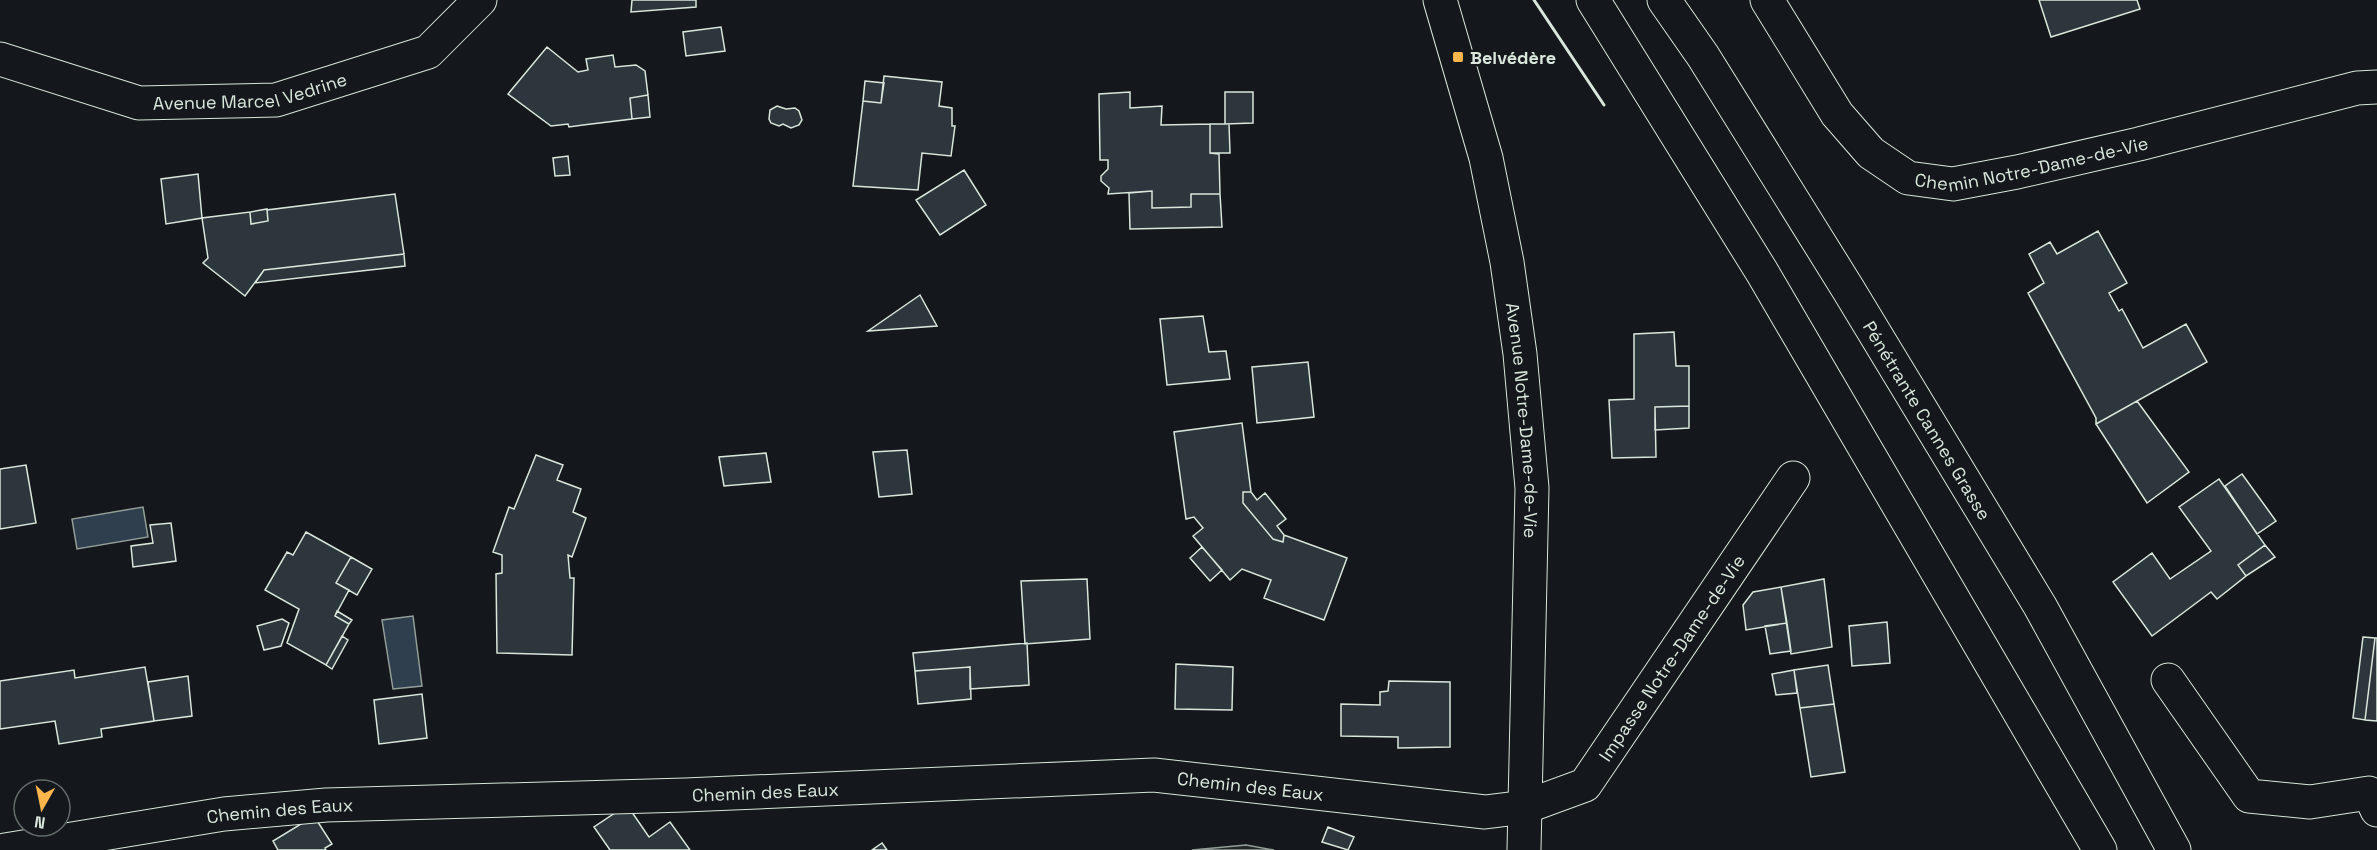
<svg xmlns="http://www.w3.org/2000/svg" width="2377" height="850" viewBox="0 0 2377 850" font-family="'Space Grotesk',sans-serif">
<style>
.parking{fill:#24282b;stroke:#939e99;stroke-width:1.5}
.water{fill:#2f3f4d;stroke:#939e99;stroke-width:1.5}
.building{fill:#2c363c;stroke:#d8e6dc;stroke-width:1.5}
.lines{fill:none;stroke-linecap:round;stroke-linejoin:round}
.street-casing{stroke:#d8e6dc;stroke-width:35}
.secondary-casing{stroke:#d8e6dc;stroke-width:35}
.highway-casing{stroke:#d8e6dc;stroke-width:35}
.street{stroke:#14181c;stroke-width:33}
.secondary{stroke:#14181c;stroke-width:33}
.highway{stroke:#14181c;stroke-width:33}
.wall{stroke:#d8e6dc;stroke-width:3}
.poi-dot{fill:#ffb74d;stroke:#14181c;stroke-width:2}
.labels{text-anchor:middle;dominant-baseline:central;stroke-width:4.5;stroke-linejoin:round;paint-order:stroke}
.poi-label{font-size:18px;font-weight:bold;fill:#d8e6dc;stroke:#14181c;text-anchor:start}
.street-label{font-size:18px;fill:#d8e6dc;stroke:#14181c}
</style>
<rect width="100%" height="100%" fill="#14181c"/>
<path class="parking" d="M 1246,845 L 1274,850 L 1192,850 Z"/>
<path class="water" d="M 143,507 L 148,537 L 77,549 L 72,519 Z
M 413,616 L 422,686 L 393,689 L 382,620 Z"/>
<path class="building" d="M 632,0 L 696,0 L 696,7 L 631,12 Z
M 2039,0 L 2137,0 L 2140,9 L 2051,37 Z
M 721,27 L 725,51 L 686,56 L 683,32 Z
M 547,47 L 578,72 L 588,70 L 586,59 L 613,55 L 615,67 L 636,65 L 645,71 L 648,95 L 630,98 L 632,119 L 583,125 L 569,127 L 568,124 L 551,126 L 508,94 Z
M 884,76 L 942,82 L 939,106 L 952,108 L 952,126 L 955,126 L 951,156 L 922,153 L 918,190 L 853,186 L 863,101 L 881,103 Z
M 865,81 L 884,83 L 881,103 L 863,101 Z
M 1130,92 L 1130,108 L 1162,106 L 1161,125 L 1210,124 L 1210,153 L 1219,154 L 1220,194 L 1191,194 L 1191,207 L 1152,208 L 1152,191 L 1108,194 L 1109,188 L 1101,181 L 1101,176 L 1108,169 L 1108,160 L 1100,160 L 1099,94 Z
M 1225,92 L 1253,92 L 1253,123 L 1225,124 Z
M 648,95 L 650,117 L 632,119 L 630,98 Z
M 777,106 L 786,109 L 795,108 L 799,111 L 802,120 L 799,125 L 791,128 L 783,124 L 779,126 L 771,123 L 769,119 L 770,110 Z
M 1210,124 L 1229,124 L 1230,153 L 1210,153 Z
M 568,156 L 570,175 L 555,176 L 553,158 Z
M 964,170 L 986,205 L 940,235 L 916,200 Z
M 198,174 L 202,218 L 166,224 L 161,179 Z
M 1152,191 L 1152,208 L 1191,207 L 1191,194 L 1220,194 L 1222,227 L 1130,229 L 1129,193 Z
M 395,194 L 404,254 L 264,270 L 245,296 L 203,263 L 208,258 L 202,218 L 250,212 L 251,224 L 268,221 L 267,210 Z
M 267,209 L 268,221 L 251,224 L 250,212 Z
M 2098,231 L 2127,283 L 2109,293 L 2119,311 L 2122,309 L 2143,348 L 2186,324 L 2207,362 L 2096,424 L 2096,418 L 2028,293 L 2044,283 L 2029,254 L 2050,242 L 2057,254 Z
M 404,254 L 405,266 L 255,283 L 264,270 Z
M 920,295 L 937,326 L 868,331 Z
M 1203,316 L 1209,352 L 1226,351 L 1230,379 L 1167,385 L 1160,319 Z
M 1674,332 L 1676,366 L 1689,366 L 1689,406 L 1655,407 L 1656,457 L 1612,458 L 1609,400 L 1634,399 L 1634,334 Z
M 1308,362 L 1314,417 L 1257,423 L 1252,367 Z
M 2137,401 L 2189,472 L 2147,503 L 2096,424 Z
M 1689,406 L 1689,428 L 1655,430 L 1655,407 Z
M 1242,423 L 1251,492 L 1243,492 L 1243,503 L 1273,539 L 1283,542 L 1284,535 L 1347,558 L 1324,620 L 1264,598 L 1271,580 L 1242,569 L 1230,580 L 1193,536 L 1203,528 L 1194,517 L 1186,519 L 1174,432 Z
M 907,450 L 912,494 L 879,497 L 873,452 Z
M 766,453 L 771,482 L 724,486 L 719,457 Z
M 536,455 L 563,465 L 557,480 L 581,489 L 573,512 L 586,518 L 572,557 L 568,555 L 570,578 L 574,578 L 572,655 L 497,653 L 496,574 L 502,573 L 502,555 L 493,552 L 509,507 L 514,509 Z
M 26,465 L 36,523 L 0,529 L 0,469 Z
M 2242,474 L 2276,521 L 2257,534 L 2225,486 Z
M 2219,479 L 2265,545 L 2238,565 L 2246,576 L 2217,599 L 2211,592 L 2152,636 L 2113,582 L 2152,553 L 2170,579 L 2211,551 L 2179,507 Z
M 1243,492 L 1251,492 L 1257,500 L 1265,493 L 1286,519 L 1277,526 L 1284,535 L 1283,542 L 1273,539 L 1243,503 Z
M 171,523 L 176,561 L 133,567 L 131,546 L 153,543 L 150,525 Z
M 306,532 L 351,557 L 336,583 L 349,590 L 335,616 L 349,624 L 326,665 L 287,643 L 299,609 L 265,590 L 287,552 L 293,555 Z
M 2265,545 L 2275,557 L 2246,576 L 2238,565 Z
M 1202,547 L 1222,570 L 1210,581 L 1190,558 Z
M 351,557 L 372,569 L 357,595 L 336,583 Z
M 1087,579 L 1090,639 L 1025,644 L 1021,581 Z
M 1824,579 L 1832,647 L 1791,654 L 1781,587 Z
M 1781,587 L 1787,623 L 1746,630 L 1743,605 L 1753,592 Z
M 337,611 L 352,620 L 349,624 L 335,616 Z
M 282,619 L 289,623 L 281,646 L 264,650 L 257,626 Z
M 1887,622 L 1890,663 L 1852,666 L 1849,626 Z
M 1787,623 L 1791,651 L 1770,654 L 1765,626 Z
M 342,636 L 348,640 L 332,669 L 326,665 Z
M 2363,637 L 2375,638 L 2365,720 L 2353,718 Z
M 2375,638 L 2377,638 L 2377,721 L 2365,720 Z
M 1027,643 L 1029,685 L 970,689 L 970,667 L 915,671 L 913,653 Z
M 1176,664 L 1233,667 L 1232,710 L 1175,709 Z
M 1828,665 L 1834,704 L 1800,708 L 1794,670 Z
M 145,667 L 154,721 L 101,729 L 102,737 L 59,744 L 55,721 L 0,729 L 0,681 L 74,670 L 75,678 Z
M 970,667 L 971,699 L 918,704 L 915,671 Z
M 1794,670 L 1797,693 L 1776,695 L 1772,674 Z
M 188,676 L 192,716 L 154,721 L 148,682 Z
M 1389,681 L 1450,682 L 1450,747 L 1398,748 L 1398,737 L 1341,736 L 1341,704 L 1380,705 L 1380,692 L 1388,691 Z
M 422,694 L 427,738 L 379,744 L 374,700 Z
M 1834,704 L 1845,772 L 1811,777 L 1800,708 Z
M 627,805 L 649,837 L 670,822 L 690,850 L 610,850 L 594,827 Z
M 314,816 L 332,844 L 325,848 L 326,850 L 278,850 L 273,841 Z
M 1328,827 L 1354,837 L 1348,850 L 1322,842 Z
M 882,843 L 887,850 L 872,850 Z"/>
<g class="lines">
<defs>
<g id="street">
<path id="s1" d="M 1767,0 L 1837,114 L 1871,153 L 1908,178 L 1953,184 L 2017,172 L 2139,144 L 2357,88 L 2377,87"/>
<path id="s2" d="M 0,59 L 139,103 L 276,100 L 428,52 L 480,0"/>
<path d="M 2168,680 L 2249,796 L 2310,802 L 2369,793 L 2377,810"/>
<path id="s3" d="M 5,850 L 224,814 L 326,805 L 685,795 L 1154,775 L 1485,812 L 1525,807 L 1585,785 L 1793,478"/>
</g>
<g id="secondary">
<path id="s4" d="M 1440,0 L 1486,158 L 1507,262 L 1520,354 L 1532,488 L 1524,850"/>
</g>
<g id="highway">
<path d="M 1593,0 L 1762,272 L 2100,850"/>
<path id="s5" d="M 1664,0 L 1703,56 L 1848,289 L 2040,606 L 2174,850"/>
</g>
</defs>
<use href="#street" class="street-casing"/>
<use href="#secondary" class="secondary-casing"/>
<use href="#highway" class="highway-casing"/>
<use href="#street" class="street"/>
<use href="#secondary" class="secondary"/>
<use href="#highway" class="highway"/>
<path class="wall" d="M 1534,0 L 1604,105"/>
</g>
<rect class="poi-dot" x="1452" y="51" width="12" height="12" rx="3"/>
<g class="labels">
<g class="poi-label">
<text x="1470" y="57">Belvédère</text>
</g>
<g class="street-label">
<text stroke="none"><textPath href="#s2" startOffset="258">Avenue Marcel Vedrine</textPath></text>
<text stroke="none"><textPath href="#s1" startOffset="356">Chemin Notre-Dame-de-Vie</textPath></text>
<text stroke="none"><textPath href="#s5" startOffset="496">Pénétrante Cannes Grasse</textPath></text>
<text stroke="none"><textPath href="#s4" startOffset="430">Avenue Notre-Dame-de-Vie</textPath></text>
<text stroke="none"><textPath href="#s3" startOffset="1744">Impasse Notre-Dame-de-Vie</textPath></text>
<text stroke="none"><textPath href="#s3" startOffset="1250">Chemin des Eaux</textPath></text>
<text stroke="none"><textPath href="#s3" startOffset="764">Chemin des Eaux</textPath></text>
<text stroke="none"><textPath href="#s3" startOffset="278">Chemin des Eaux</textPath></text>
</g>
</g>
<g transform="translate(42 808) rotate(189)"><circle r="28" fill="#14181c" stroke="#626a69" stroke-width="1.5"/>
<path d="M0-4.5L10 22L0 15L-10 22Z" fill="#ffb74d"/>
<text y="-9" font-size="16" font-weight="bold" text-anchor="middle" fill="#d8e6dc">N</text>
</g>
</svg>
